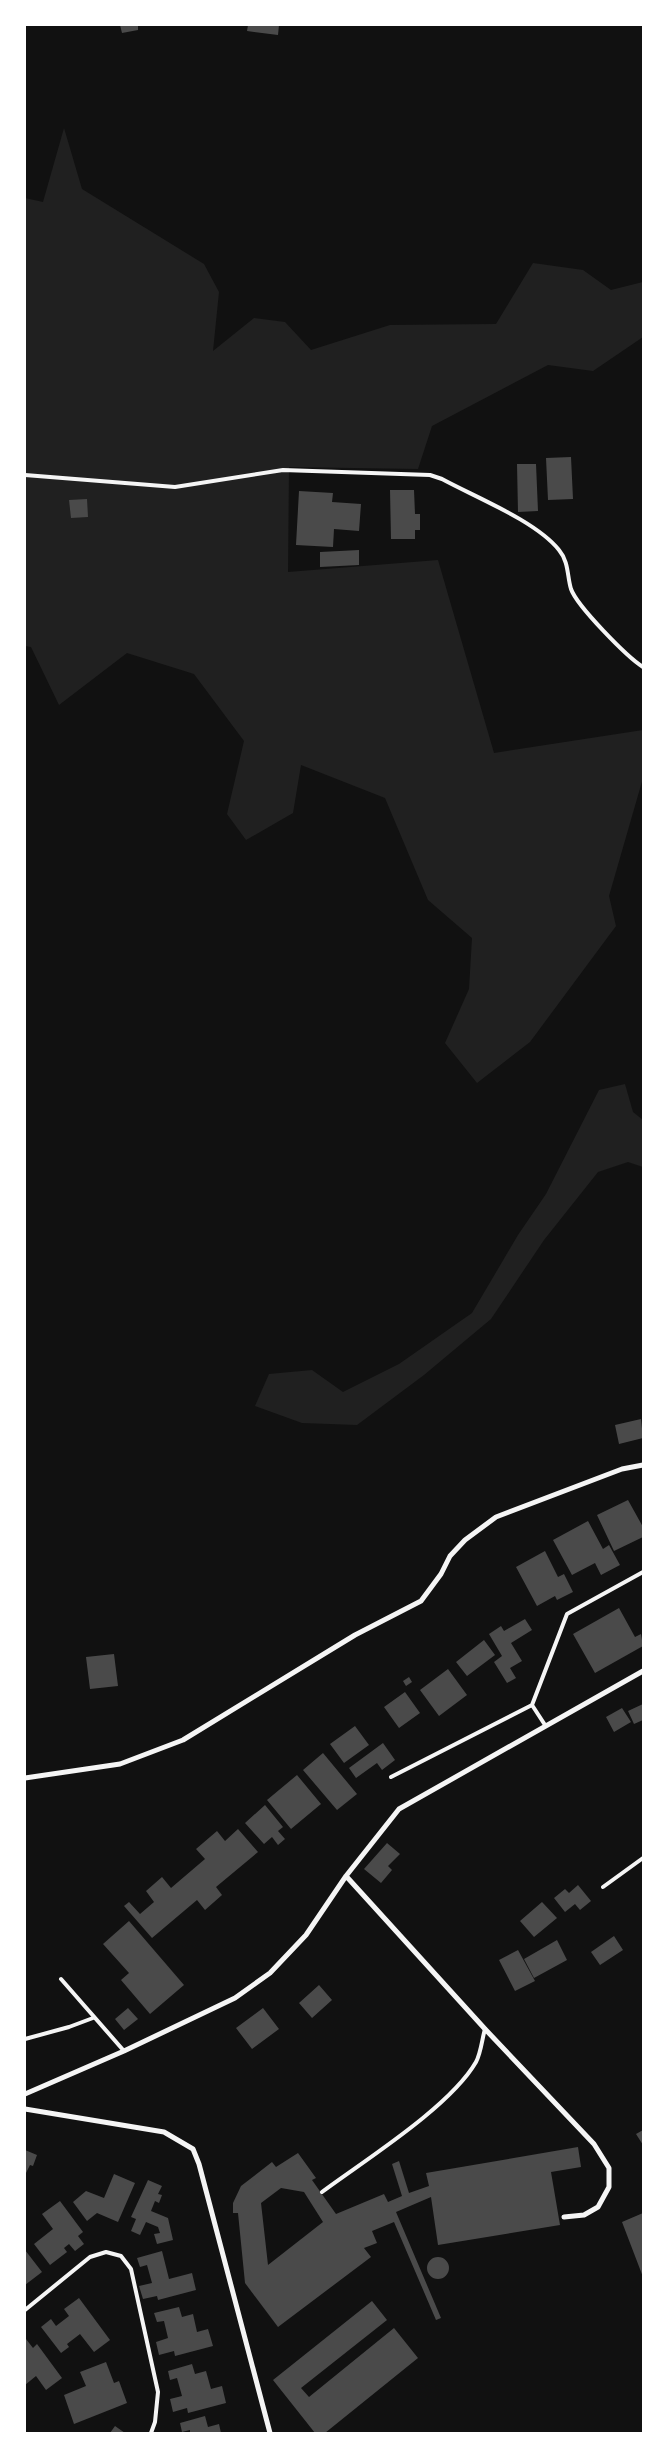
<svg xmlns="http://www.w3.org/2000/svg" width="668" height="2458" viewBox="0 0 668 2458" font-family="Overpass,sans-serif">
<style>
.green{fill:#202020}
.building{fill:#4a4a4a;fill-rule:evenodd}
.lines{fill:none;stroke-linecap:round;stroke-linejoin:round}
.service{stroke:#f5f5f5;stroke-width:4}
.minor{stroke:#f5f5f5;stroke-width:5}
</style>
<rect width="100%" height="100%" fill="#111"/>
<path class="green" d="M 64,128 L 82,189 L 204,264 L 219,292 L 213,351 L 254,318 L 285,322 L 311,350 L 390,325 L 496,324 L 533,263 L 583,270 L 611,290 L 643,282 L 643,337 L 593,371 L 548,365 L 432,426 L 418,469 L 289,467 L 288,572 L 438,560 L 494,753 L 643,730 L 643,778 L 609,896 L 616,926 L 530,1042 L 477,1083 L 445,1043 L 469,989 L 472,938 L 428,900 L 385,798 L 301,765 L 293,813 L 246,840 L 227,814 L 244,741 L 194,674 L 127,653 L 59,705 L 31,647 L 25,646 L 25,198 L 43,202 Z
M 625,1084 L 633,1112 L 643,1120 L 643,1167 L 628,1162 L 598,1172 L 544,1240 L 491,1319 L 424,1375 L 357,1425 L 302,1423 L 255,1406 L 269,1374 L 312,1370 L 343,1392 L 399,1364 L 472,1313 L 518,1235 L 546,1194 L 599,1090 Z"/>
<path class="building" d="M 120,25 L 138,25 L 138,30 L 122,33 Z
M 248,25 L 279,25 L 278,35 L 247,31 Z
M 571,457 L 573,499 L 548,500 L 546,458 Z
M 517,464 L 536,464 L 538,511 L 518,512 Z
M 390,490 L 414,490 L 415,514 L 420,514 L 420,530 L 415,530 L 415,539 L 391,539 Z
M 299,491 L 333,493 L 332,502 L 361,504 L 359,531 L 334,529 L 333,547 L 296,545 Z
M 87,499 L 88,517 L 71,518 L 69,500 Z
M 359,550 L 359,565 L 320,567 L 320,552 Z
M 641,1419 L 643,1438 L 619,1444 L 615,1425 Z
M 628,1500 L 643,1527 L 643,1537 L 614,1551 L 597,1515 Z
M 588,1521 L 603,1549 L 609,1545 L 620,1565 L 601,1575 L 595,1563 L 572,1575 L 553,1540 Z
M 545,1551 L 558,1577 L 564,1574 L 573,1592 L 557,1600 L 555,1596 L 537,1606 L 516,1567 Z
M 619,1608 L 635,1637 L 641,1634 L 643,1646 L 595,1673 L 573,1634 Z
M 525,1619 L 532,1630 L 511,1643 L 522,1661 L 510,1668 L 516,1678 L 507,1683 L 494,1662 L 502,1656 L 489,1634 L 501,1626 L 504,1631 Z
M 484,1640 L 495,1655 L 467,1676 L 456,1662 Z
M 114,1654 L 118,1686 L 90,1689 L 86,1657 Z
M 448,1669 L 467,1695 L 439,1716 L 420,1690 Z
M 409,1677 L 412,1682 L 406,1686 L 403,1681 Z
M 405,1692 L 420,1713 L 399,1728 L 384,1707 Z
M 643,1704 L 643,1720 L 634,1724 L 628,1711 Z
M 622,1708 L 631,1722 L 614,1732 L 606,1717 Z
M 355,1726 L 369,1745 L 344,1763 L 330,1744 Z
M 383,1743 L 395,1760 L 382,1770 L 377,1763 L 356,1778 L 349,1768 Z
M 323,1753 L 357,1794 L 337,1810 L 303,1770 Z
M 297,1775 L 321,1804 L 291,1829 L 267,1800 Z
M 265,1805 L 283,1827 L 278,1831 L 285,1839 L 278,1845 L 272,1837 L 264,1844 L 245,1823 Z
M 238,1829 L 258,1852 L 216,1887 L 222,1895 L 205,1910 L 197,1900 L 152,1938 L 124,1906 L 129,1902 L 140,1914 L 154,1902 L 146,1891 L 162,1877 L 171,1888 L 205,1859 L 196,1849 L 217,1831 L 225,1841 Z
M 387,1843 L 400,1854 L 388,1866 L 392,1870 L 381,1883 L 364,1869 Z
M 578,1885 L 591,1901 L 580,1910 L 575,1904 L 565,1912 L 554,1898 L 565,1889 L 569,1893 Z
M 542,1902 L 557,1918 L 534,1937 L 520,1921 Z
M 129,1921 L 184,1985 L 150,2014 L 121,1980 L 129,1973 L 103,1944 Z
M 614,1936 L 623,1950 L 600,1965 L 591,1952 Z
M 557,1940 L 567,1960 L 534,1978 L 524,1959 Z
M 518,1950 L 535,1981 L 515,1991 L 499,1960 Z
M 319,1985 L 332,2000 L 312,2018 L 299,2003 Z
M 128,2008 L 138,2019 L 124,2030 L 115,2019 Z
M 263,2008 L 279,2029 L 252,2049 L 236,2028 Z
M 643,2130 L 643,2145 L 636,2134 Z
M 578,2147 L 581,2167 L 551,2172 L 560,2225 L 438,2245 L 431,2197 L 396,2212 L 441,2318 L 436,2320 L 394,2222 L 372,2231 L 377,2243 L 364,2248 L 371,2257 L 278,2327 L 245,2283 L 238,2213 L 233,2213 L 233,2203 L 241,2186 L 272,2162 L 276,2167 L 298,2153 L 316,2178 L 312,2180 L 336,2214 L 384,2194 L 388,2202 L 402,2196 L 392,2164 L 399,2161 L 409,2193 L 429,2186 L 426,2173 ZM 281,2188 L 304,2192 L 323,2222 L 268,2265 L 261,2203 Z
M 25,2150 L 37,2155 L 33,2166 L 30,2165 L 25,2175 Z
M 114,2174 L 135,2183 L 118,2222 L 97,2213 L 87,2221 L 73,2202 L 86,2191 L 104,2198 Z
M 148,2180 L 162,2186 L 158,2194 L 162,2195 L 159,2203 L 155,2201 L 151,2211 L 168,2218 L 173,2240 L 157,2244 L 154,2234 L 160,2233 L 158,2227 L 146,2222 L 140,2235 L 131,2231 L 136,2219 L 131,2217 Z
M 60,2201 L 83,2232 L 78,2236 L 84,2244 L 75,2251 L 69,2244 L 64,2248 L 67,2252 L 50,2265 L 34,2244 L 53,2229 L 42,2214 Z
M 643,2213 L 643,2277 L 622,2222 Z
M 25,2250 L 42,2272 L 25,2285 Z
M 162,2251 L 169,2279 L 192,2273 L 196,2290 L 158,2300 L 157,2296 L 143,2299 L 139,2286 L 152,2283 L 147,2265 L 140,2267 L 137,2258 Z
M427 2268a11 11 0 1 1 22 0a11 11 0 1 1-22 0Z
M 79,2298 L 110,2340 L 94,2352 L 80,2334 L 67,2344 L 69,2347 L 61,2353 L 41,2327 L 51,2319 L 56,2326 L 69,2316 L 64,2309 Z
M 372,2301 L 387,2320 L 301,2388 L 309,2397 L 394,2328 L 418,2358 L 325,2433 L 315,2433 L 273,2380 Z
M 179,2307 L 182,2317 L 193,2314 L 197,2332 L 208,2329 L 213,2346 L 175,2356 L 174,2351 L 159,2355 L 156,2342 L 168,2338 L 164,2321 L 157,2322 L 154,2313 Z
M 26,2339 L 33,2348 L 37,2344 L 62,2378 L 46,2390 L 36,2376 L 25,2385 Z
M 106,2362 L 114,2383 L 119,2381 L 127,2403 L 74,2424 L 64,2395 L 86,2386 L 80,2372 Z
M 192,2364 L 195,2374 L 206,2371 L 211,2389 L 222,2386 L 226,2403 L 188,2413 L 187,2408 L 173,2412 L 170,2399 L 182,2396 L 177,2378 L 170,2380 L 168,2371 Z
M 205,2416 L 208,2427 L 219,2424 L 221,2433 L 190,2433 L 190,2430 L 182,2432 L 180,2423 Z
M 115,2426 L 125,2433 L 110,2433 Z"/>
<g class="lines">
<path class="service" d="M 25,475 L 175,487 L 283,470 L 430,475 L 442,479 C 475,497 536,521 559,550 C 569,562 567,576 571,589 C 577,606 627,657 643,667
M 532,1705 L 545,1725
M 391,1777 L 532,1705 L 567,1614 L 643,1572
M 603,1887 L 643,1858
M 61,1979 L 124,2051
M 25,2039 L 69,2027 L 93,2018
M 322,2192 C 365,2160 450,2107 476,2062 C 481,2053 482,2039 485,2029
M 25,2310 L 90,2257 L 106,2252 L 121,2256 L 131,2269 L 158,2392 L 155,2422 L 151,2433"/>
<path class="minor" d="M 25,1778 L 120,1764 L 183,1740 L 355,1635 L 421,1601 L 441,1574 L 450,1556 L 465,1540 L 496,1517 L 622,1469 L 643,1465
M 346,1876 L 485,2029 L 594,2144 L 609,2168 L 609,2187 L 598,2207 L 584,2215 L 564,2217
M 25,2094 L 124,2051 L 235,1998 L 270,1973 L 306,1935 L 346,1876 L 399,1809 L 643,1671
M 25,2109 L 164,2132 L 193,2149 L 199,2164 L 270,2433"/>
</g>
<rect width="668" height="2458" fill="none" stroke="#ffffff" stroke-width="52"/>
</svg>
